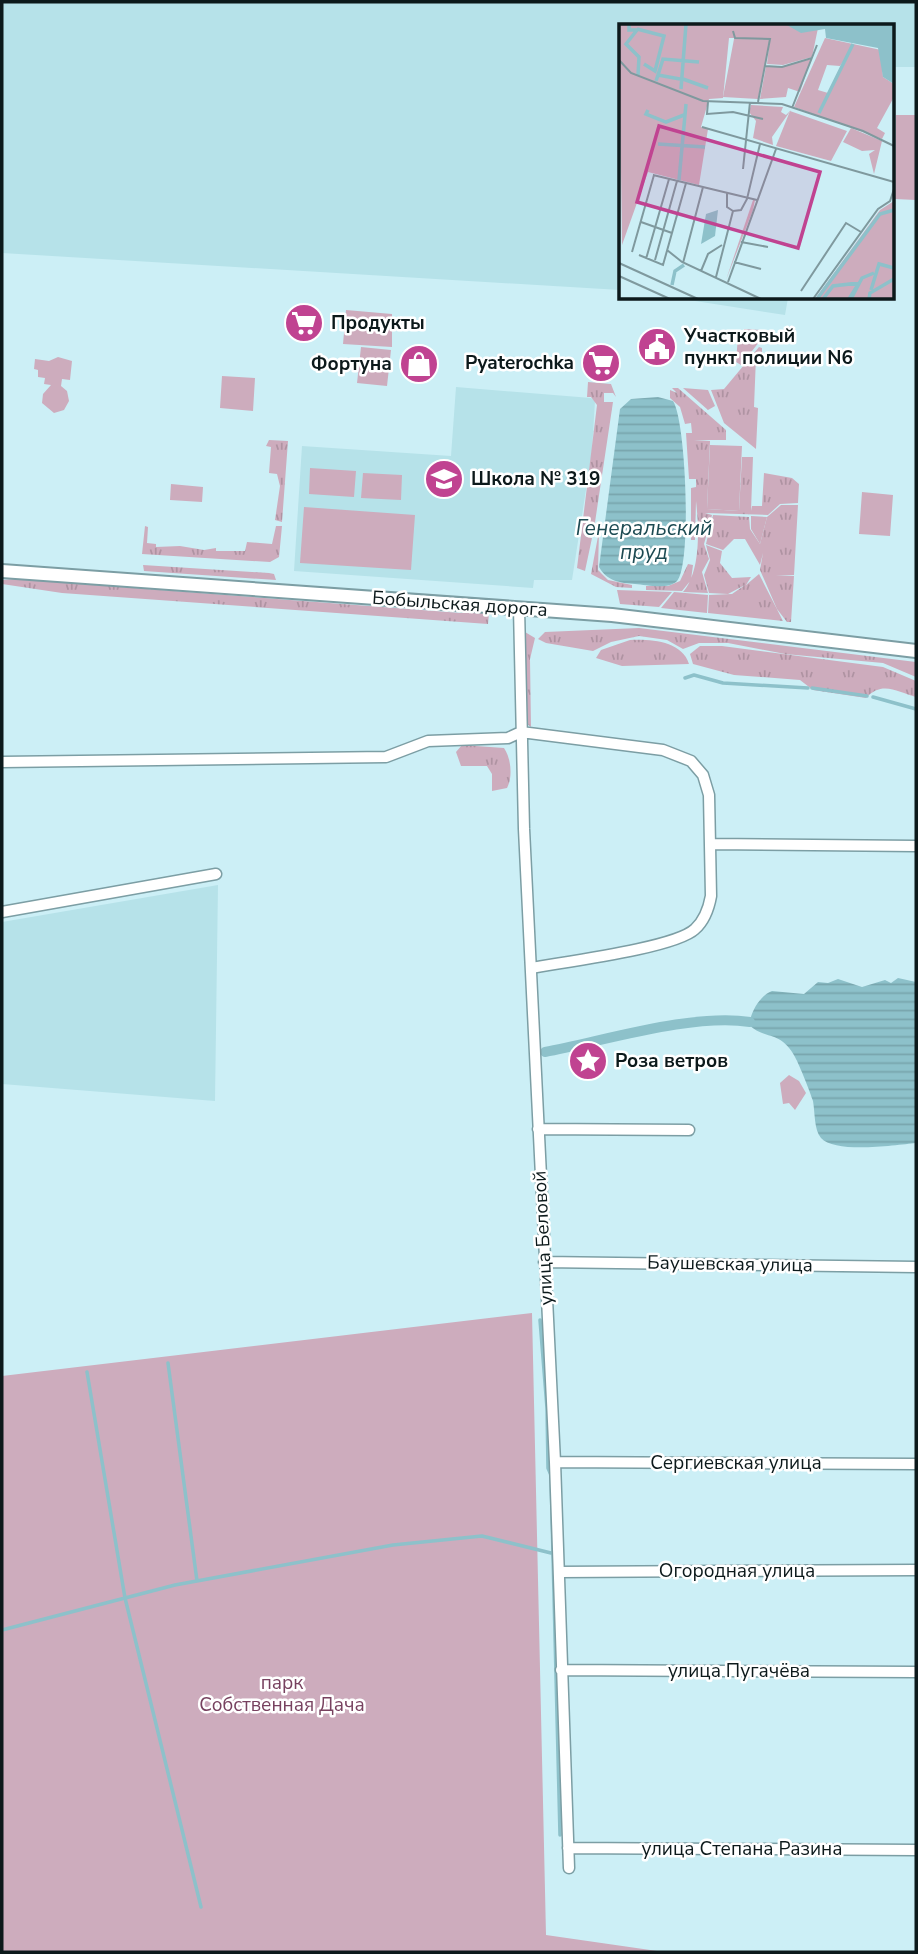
<svg xmlns="http://www.w3.org/2000/svg" width="918" height="1954" viewBox="0 0 918 1954" font-family="'Nunito Sans',sans-serif">
<style>
.built{fill:#b6e2e9}
.grass{fill:url(#grass-tufts)}
.park{fill:#cdacbd}
.water{fill:url(#water-rules)}
.lines{fill:none;stroke-linecap:round;stroke-linejoin:round}
.stream{stroke:#8dc1ca;stroke-width:3.5}
.canal{stroke:#8dc1ca;stroke-width:10}
.minor-casing{stroke:#7c9ea4;stroke-width:13}
.tertiary-casing{stroke:#7c9ea4;stroke-width:16}
.minor{stroke:#fff;stroke-width:10}
.tertiary{stroke:#fff;stroke-width:12}
.labels{text-anchor:middle;dominant-baseline:central;stroke-width:5;stroke-linejoin:round;paint-order:stroke}
.poi-label{font-size:19px;font-weight:bold;fill:#0c191b;stroke:#fff;text-anchor:start}
.street-label{font-size:19px;fill:#0c191b;stroke:#fff}
.park-label{font-size:19px;fill:#77415f;stroke:#fff}
.water-label{font-size:21px;font-style:italic;fill:#1c4a52;stroke:#fff}
.inset-river{fill:none;stroke:#8dc1ca;stroke-width:3.5}
.inset-road{fill:none;stroke:#7f999e;stroke-width:2}
.view{fill:#c04391;fill-opacity:0.15;stroke:#c04391;stroke-width:3.5}
.inset-edge{fill:none;stroke:#0c191b;stroke-width:3.5}
</style>
<defs>
<pattern id="grass-tufts" width="24" height="20" patternUnits="userSpaceOnUse" patternTransform="scale(1.75)"><rect width="24" height="20" fill="#cdacbd"/><path d="M3 7l-1-3M5 7V3M7 7l1-3M15 17l-1-3M17 17v-4M19 17l1-3" fill="none" stroke="#af93a2"/></pattern>
<pattern id="water-rules" width="6" height="5" patternUnits="userSpaceOnUse" patternTransform="scale(1.75)"><rect width="6" height="5" fill="#8dc1ca"/><path d="M0 2.5h6" fill="none" stroke="#78a5ad"/></pattern>
</defs>
<rect width="100%" height="100%" fill="#cceff6"/>
<path class="built" d="M 2,2 L 916,2 L 916,67 L 892,67 L 892,26 L 620,26 L 620,290 L 2,253 Z
M 676,298 L 788,298 L 785,315 Z
M 456,387 L 591,398 L 595,401 L 592,451 L 572,580 L 534,580 L 533,588 L 294,571 L 302,446 L 451,456 Z
M 218,885 L 215,1101 L 2,1084 L 2,922 Z"/>
<path class="grass" d="M 744,329 L 761,330 L 763,337 L 741,365 L 736,362 L 738,336 L 744,336 Z
M 759,347 L 762,348 L 762,357 L 756,357 L 754,407 L 758,408 L 756,449 L 724,423 L 711,390 L 724,389 Z
M 588,382 L 611,384 L 616,397 L 613,393 L 604,393 L 604,402 L 613,402 L 594,529 L 586,528 L 585,536 L 592,538 L 585,571 L 577,568 L 597,405 L 591,397 L 587,397 Z
M 672,388 L 678,388 L 726,430 L 726,440 L 694,440 L 710,441 L 707,509 L 739,511 L 742,457 L 753,457 L 751,511 L 752,506 L 762,506 L 764,473 L 792,478 L 799,484 L 798,503 L 780,504 L 768,515 L 705,513 L 712,515 L 704,544 L 709,559 L 702,572 L 708,593 L 683,592 C 701,572 699,527 696,501 L 695,540 L 691,540 L 691,488 L 696,487 L 696,479 L 689,479 L 686,433 L 692,433 L 691,423 L 685,424 L 680,407 L 670,398 L 670,390 L 677,393 Z
M 683,388 L 708,390 L 715,406 L 708,410 Z
M 269,440 L 288,441 L 282,522 L 275,520 L 280,486 L 277,474 L 269,473 L 271,447 L 266,446 Z
M 781,505 L 798,505 L 794,575 L 776,575 L 794,576 L 791,622 L 787,622 L 777,609 L 760,570 L 763,553 L 760,565 L 745,539 L 734,539 L 723,550 L 706,544 L 713,515 L 749,517 L 750,529 L 760,544 L 767,517 Z
M 145,526 L 148,527 L 147,543 L 156,544 L 156,547 L 180,546 L 204,550 L 216,548 L 216,551 L 245,551 L 247,542 L 272,544 L 276,526 L 282,526 L 279,557 L 270,562 L 142,554 Z
M 599,531 L 598,570 L 608,580 L 632,585 L 632,588 L 616,587 L 591,574 Z
M 706,545 L 722,551 L 720,563 L 732,578 L 751,577 L 746,585 L 759,574 L 783,621 L 708,613 L 709,595 L 732,594 L 745,585 L 728,594 L 709,593 L 704,575 L 710,560 Z
M 688,564 L 693,565 L 691,580 L 682,591 L 646,590 L 646,586 L 668,586 L 680,581 Z
M 143,565 L 269,573 L 274,574 L 276,580 L 144,571 Z
M 15,579 L 461,613 L 489,613 L 488,624 L 62,593 L 2,584 L 2,580 Z
M 617,590 L 672,592 L 659,607 L 620,604 Z
M 674,592 L 708,595 L 707,613 L 661,608 Z
M 639,628 L 916,662 L 916,677 L 883,663 L 785,654 L 728,643 L 699,643 L 683,649 L 667,640 L 639,636 L 611,642 L 593,651 L 546,643 L 538,639 L 545,632 Z
M 525,632 L 535,638 L 530,659 L 531,727 L 526,723 Z
M 630,640 C 651,639 682,641 689,664 L 622,666 L 596,658 L 601,650 Z
M 700,646 L 722,646 L 883,667 L 916,681 L 916,697 C 898,692 882,680 866,698 L 813,690 L 800,680 L 734,675 L 693,664 L 690,654 Z
M 462,745 L 504,748 C 511,758 513,777 507,788 L 492,791 L 492,774 L 487,766 L 461,766 L 456,752 Z"/>
<path class="park" d="M 896,115 L 916,115 L 916,200 L 895,199 Z
M 346,310 L 392,314 L 392,347 L 343,344 Z
M 361,347 L 391,350 L 387,386 L 357,383 Z
M 58,357 L 72,361 L 70,380 L 62,379 L 61,386 L 67,391 L 69,401 L 64,410 L 54,413 L 42,403 L 43,394 L 51,385 L 44,384 L 45,378 L 38,377 L 38,370 L 34,369 L 35,359 L 49,361 Z
M 222,376 L 255,378 L 253,411 L 220,408 Z
M 710,445 L 742,446 L 739,511 L 707,509 Z
M 310,468 L 356,471 L 354,497 L 309,494 Z
M 363,473 L 402,475 L 401,500 L 361,498 Z
M 171,484 L 203,487 L 202,502 L 170,500 Z
M 862,492 L 893,495 L 890,536 L 859,534 Z
M 304,507 L 415,515 L 411,570 L 300,563 Z
M 751,516 L 767,517 L 760,544 L 751,529 Z
M 789,1075 L 799,1081 L 806,1093 L 795,1110 L 789,1103 L 783,1104 L 780,1083 Z
M 532,1313 L 546,1935 L 664,1952 L 2,1952 L 2,1376 Z"/>
<path class="water" d="M 658,397 L 673,401 C 686,420 692,564 677,581 C 668,590 647,585 635,584 C 620,583 607,581 599,567 L 620,409 L 631,399 Z
M 898,978 L 916,982 L 916,1143 C 896,1145 835,1154 821,1138 C 814,1130 815,1112 813,1101 C 810,1092 800,1066 795,1057 C 781,1030 765,1040 749,1025 C 751,1012 759,996 772,991 L 804,994 L 818,982 L 828,983 L 838,979 L 862,987 L 885,980 L 891,983 Z"/>
<g class="lines">
<path class="stream" d="M 685,678 L 694,675 L 723,683 L 808,688
M 812,688 L 867,696
M 873,697 L 916,709
M 540,1320 L 547,1408 L 548,1468 L 551,1475 L 560,1835
M 168,1363 L 197,1581
M 87,1372 L 125,1598 L 201,1907
M 2,1630 L 175,1585 L 393,1545 L 482,1536 L 551,1553"/>
<path class="canal" d="M 545,1052 C 604,1041 692,1013 750,1022"/>
<defs>
<path id="minor" d="M 519,608 L 524,829 L 555,1462 L 569,1868
M 2,762 L 386,757 L 428,741 L 508,738 L 521,732 L 663,750 L 691,761 L 703,775 L 709,795 L 711,896 C 709,907 704,921 695,929 C 675,948 563,962 531,968
M 711,844 L 916,846
M 2,912 L 216,874
M 538,1129 L 689,1130
M 544,1262 L 916,1267
M 555,1462 L 916,1464
M 559,1572 L 916,1570
M 561,1670 L 916,1672
M 568,1848 L 916,1850"/>
<path id="tertiary" d="M 2,571 L 612,615 L 916,651"/>
</defs>
<use href="#minor" class="minor-casing"/>
<use href="#tertiary" class="tertiary-casing"/>
<use href="#minor" class="minor"/>
<use href="#tertiary" class="tertiary"/>
</g>
<defs>
<symbol id="supermarket-disc" viewBox="-11 -11 22 22"><circle r="9.5" fill="#c04391" stroke="#fff"/><path d="M-6-5.5h2.5l.6 2H6L4.5 2H-2.5L-4.4-4H-6ZM-1.5 3.2a1.3 1.3 0 1 0 .1 0ZM3 3.2a1.3 1.3 0 1 0 .1 0Z" fill="#fff"/></symbol>
<symbol id="civic-disc" viewBox="-11 -11 22 22"><circle r="9.5" fill="#c04391" stroke="#fff"/><path d="M-.6-6.5H3V-4.5H.6V-3L4-1V1h2V6H-6V1h2V-1L-.6-3ZM-1.2 2.5V6h2.4V2.5Z" fill="#fff"/></symbol>
<symbol id="shop-disc" viewBox="-11 -11 22 22"><circle r="9.5" fill="#c04391" stroke="#fff"/><path d="M-5-2.5h2.3a2.7 3.5 0 0 1 5.4 0H5L5.5 6h-11ZM-1.5-2.5h3a1.5 2.3 0 0 0-3 0Z" fill="#fff"/></symbol>
<symbol id="school-disc" viewBox="-11 -11 22 22"><circle r="9.5" fill="#c04391" stroke="#fff"/><path d="M0-5L7-2L0 1L-7-2ZM-4 1L0 2.5L4 1V4Q0 6-4 4Z" fill="#fff"/></symbol>
<symbol id="sight-disc" viewBox="-11 -11 22 22"><circle r="9.5" fill="#c04391" stroke="#fff"/><path d="M0-6L1.8-2.2L6-1.7L2.9 1.2L3.7 5.4L0 3.3L-3.7 5.4L-2.9 1.2L-6-1.7L-1.8-2.2Z" fill="#fff"/></symbol>
</defs>
<g fill-rule="evenodd">
<use href="#supermarket-disc" x="282" y="301" width="44" height="44"/>
<use href="#civic-disc" x="635" y="325" width="44" height="44"/>
<use href="#supermarket-disc" x="579" y="341" width="44" height="44"/>
<use href="#shop-disc" x="397" y="342" width="44" height="44"/>
<use href="#school-disc" x="422" y="457" width="44" height="44"/>
<use href="#sight-disc" x="566" y="1039" width="44" height="44"/>
</g>
<g class="labels">
<g class="poi-label">
<text x="331" y="323">Продукты</text>
<text x="684" y="336">Участковый<tspan x="684" dy="22">пункт полиции N6</tspan></text>
<text x="574" y="363" text-anchor="end">Pyaterochka</text>
<text x="392" y="364" text-anchor="end">Фортуна</text>
<text x="471" y="479">Школа № 319</text>
<text x="615" y="1061">Роза ветров</text>
</g>
<g class="street-label">
<text transform="translate(460 604) rotate(4)">Бобыльская дорога</text>
<text transform="translate(543 1238) rotate(-93)">улица Беловой</text>
<text transform="translate(730 1264) rotate(1)">Баушевская улица</text>
<text x="736" y="1463">Сергиевская улица</text>
<text x="737" y="1571">Огородная улица</text>
<text x="739" y="1671">улица Пугачёва</text>
<text x="742" y="1849">улица Степана Разина</text>
</g>
<g class="park-label">
<text x="282" y="1683">парк<tspan x="282" dy="22">Собственная Дача</tspan></text>
</g>
<g class="water-label">
<text x="644" y="528">Генеральский<tspan x="644" dy="24">пруд</tspan></text>
</g>
</g>
<g transform="translate(619 24)">
<rect width="275" height="275" fill="#cceff6"/>
<path d="M 134,176 L 136,176 L 134,186 L 107,256 Z" fill="#cdacbd"/>
<path d="M 132,81 L 164,83 L 162,88 L 167,91 L 172,86 L 153,113 L 154,121 L 134,114 L 137,97 L 130,88 Z" fill="#cdacbd"/>
<path d="M 0,0 L 175,0 L 199,4 L 193,33 L 164,41 L 148,40 L 151,14 L 110,14 L 104,74 L 90,75 L 82,103 L 89,105 L 80,161 L 29,148 L 3,221 ZM 206,14 L 262,26 L 264,53 L 275,60 L 275,73 L 258,104 L 266,109 L 263,115 L 175,83 ZM 226,35 L 227,37 L 208,73 L 209,69 L 199,66 L 208,41 L 221,42 ZM 232,104 L 263,117 L 255,150 L 250,130 L 256,126 L 243,127 L 224,118 ZM 275,177 L 275,275 L 196,275 L 261,186 Z" fill="#cdacbd" fill-rule="evenodd"/>
<path d="M 115,15 L 151,15 L 139,75 L 104,73 ZM 192,35 L 181,68 L 169,64 L 167,73 L 141,75 L 147,42 L 163,43 ZM 171,87 L 228,107 L 212,137 L 157,122 Z" fill="#cdacbd"/>
<path d="M 166,0 L 275,0 L 275,60 L 264,53 L 259,24 L 207,14 L 206,5 L 182,9 ZM 99,186 L 96,212 L 82,220 L 87,190 Z" fill="#8dc1ca"/>
<path class="inset-river" d="M 10,0 L 10,6 L 18,6 L 7,20 L 20,33 L 19,51M 18,5 L 45,12 L 36,47 L 25,40M 39,51 L 44,35 L 80,38M 64,55 L 89,64M 37,57 L 39,51 L 61,55M 62,65 L 67,0M 29,86 L 27,90 L 47,98 L 65,91M 200,89 L 234,20M 39,120 L 86,123M 60,156 L 67,80M 53,261 L 56,247 L 65,241M 252,266 L 260,240 L 275,244M 198,275 L 261,190 L 275,186M 204,275 L 214,262 L 240,259 L 230,275M 232,275 L 243,254 L 255,249M 250,275 L 251,269 L 275,255"/>
<path class="inset-road" d="M 114,7 L 116,14 L 151,15 L 139,78M 0,36 L 12,49 L 84,77 L 163,80 L 244,107 L 275,122M 146,42 L 163,43 L 193,34M 89,78 L 88,90 L 114,88 L 144,95M 173,84 L 198,21M 83,103 L 275,158M 124,145 L 131,78M 34,151 L 138,176M 108,169 L 108,183 L 114,187M 114,187 L 122,186 L 128,175 L 141,120M 22,198 L 53,209M 122,218 L 149,223M 48,226 L 63,238 L 142,275M 13,228 L 35,151M 20,231 L 44,241 L 67,159M 27,235 L 50,155M 36,236 L 58,157M 115,238 L 142,245M 0,239 L 79,275M 64,239 L 84,163M 82,247 L 89,230 L 103,221M 0,252 L 51,275M 97,253 L 114,187M 109,258 L 157,125M 182,267 L 227,199 L 242,208M 194,275 L 259,185 L 271,177 L 275,165"/>
<path class="view" d="M 40,102 L 201,148 L 179,224 L 18,178 Z"/>
<rect width="275" height="275" class="inset-edge"/>
</g>
<rect width="918" height="1954" fill="none" stroke="#0c191b" stroke-width="7"/>
</svg>
